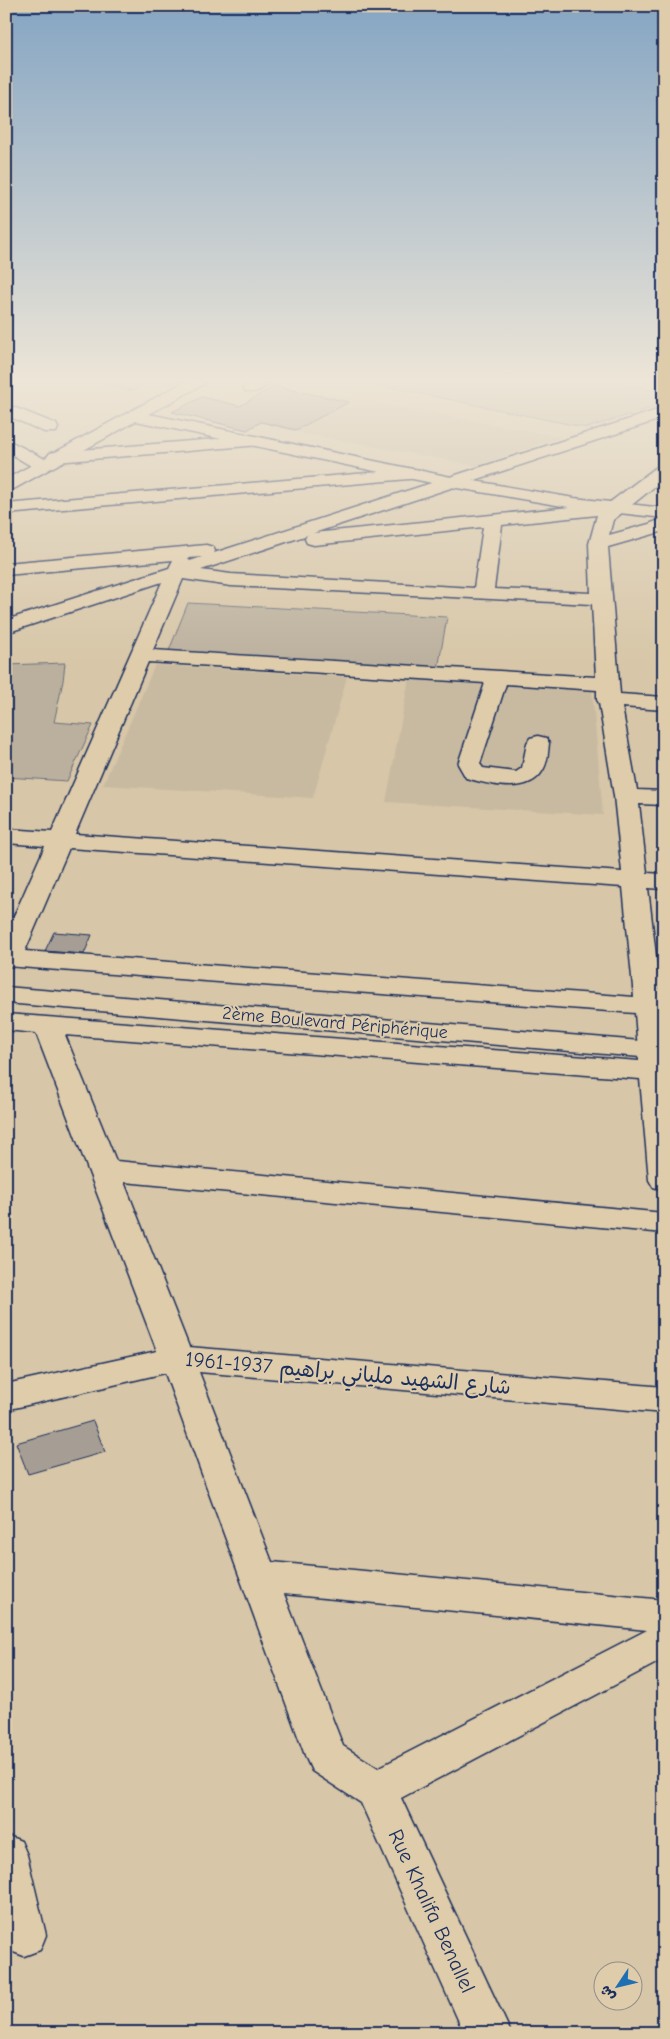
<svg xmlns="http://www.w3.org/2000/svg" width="670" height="2039" viewBox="0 0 670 2039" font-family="'Comic Neue','Playpen Sans Arabic',sans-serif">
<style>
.built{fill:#c8baa1}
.green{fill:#bbb09d;stroke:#6b707e}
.building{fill:#a69e94;stroke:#1b2f5e}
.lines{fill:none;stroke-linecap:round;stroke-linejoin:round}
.minor-casing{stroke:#1b2f5e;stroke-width:3}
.major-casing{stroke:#1b2f5e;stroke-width:3}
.minor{fill:#dfccaa;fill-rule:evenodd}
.major{fill:#dfccaa;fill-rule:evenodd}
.labels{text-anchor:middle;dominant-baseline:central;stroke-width:4;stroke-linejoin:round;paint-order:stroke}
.street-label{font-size:18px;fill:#1b2f5e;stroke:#dfccaa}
.near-street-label{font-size:21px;fill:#1b2f5e;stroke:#dfccaa}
</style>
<rect width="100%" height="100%" fill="#d7c6a7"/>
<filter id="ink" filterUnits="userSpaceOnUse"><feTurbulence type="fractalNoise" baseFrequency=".02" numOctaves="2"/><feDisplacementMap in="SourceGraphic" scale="10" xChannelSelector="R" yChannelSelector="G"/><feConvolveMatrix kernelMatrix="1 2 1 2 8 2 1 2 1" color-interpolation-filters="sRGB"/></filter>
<g filter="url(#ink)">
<path class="built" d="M 321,393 L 562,437 L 477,466 L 269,427 Z
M 155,665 L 347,677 L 313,798 L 103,785 Z
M 409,679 L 592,690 L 603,815 L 386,802 Z"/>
<path class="green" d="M 91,381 L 153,381 L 132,391 Z
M 360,381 L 600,381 L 664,392 L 664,404 L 587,428 Z
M 188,603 L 447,617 L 438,669 L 168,653 Z
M 65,663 L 63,681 L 54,722 L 93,725 L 67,781 L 6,777 L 6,665 Z"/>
<path class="building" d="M 274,386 L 349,402 L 296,430 L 261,422 L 247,430 L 172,412 L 202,397 L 240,406 Z
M 54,932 L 92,935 L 84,954 L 45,951 Z
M 93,1421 L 105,1452 L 28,1474 L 16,1443 Z"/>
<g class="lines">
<defs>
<path id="minor" d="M 251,381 L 270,381 C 264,389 255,394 245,391 L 243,388 Z
M 6,404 L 56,424 L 58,428 L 56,432 L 44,432 L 6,415 Z
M 664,408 L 664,418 L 201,570 L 231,574 L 474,588 L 483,527 L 314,545 L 307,543 L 305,539 L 307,535 L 314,533 L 609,503 L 658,466 L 664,465 L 664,479 L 613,520 L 609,535 L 649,524 L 664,518 L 664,531 L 608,547 L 620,694 L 664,697 L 664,710 L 622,707 L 637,790 L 664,791 L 664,805 L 639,804 L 647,873 L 664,874 L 664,889 L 648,888 L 661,999 L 664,999 L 664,1190 L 653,1187 L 649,1180 L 640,1079 L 65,1035 L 116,1161 L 664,1213 L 664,1233 L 124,1182 L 189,1347 L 664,1387 L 664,1413 L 199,1372 L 272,1562 L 664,1600 L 664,1659 L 401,1798 L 511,2033 L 464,2033 L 361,1803 L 312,1771 L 306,1758 L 165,1373 L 6,1410 L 6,1384 L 157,1351 L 36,1033 L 6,1030 L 6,1014 L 639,1061 L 635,1013 L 6,966 L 6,934 L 45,846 L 6,843 L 6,829 L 52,832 L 162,582 L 6,633 L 6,620 L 169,568 L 173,560 L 6,575 L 6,563 L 206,545 L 213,547 L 215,551 L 214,553 ZM 597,515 L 589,544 L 591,593 L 494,589 L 502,525 ZM 202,557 L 190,561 L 188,558 ZM 183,579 L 231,586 L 592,604 L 596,677 L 153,650 ZM 148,662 L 485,683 L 458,764 L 466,778 C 488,784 529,796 543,770 C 548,762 548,752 549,743 L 546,738 L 538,736 L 530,738 L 527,743 L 522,768 L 516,772 L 483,768 L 480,764 L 506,684 L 597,690 L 597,700 L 599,703 L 614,796 L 622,872 L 75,834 ZM 69,848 L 623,887 L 634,997 L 25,951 ZM 284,1594 L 647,1630 L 378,1768 L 343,1746 Z
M 253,436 L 259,437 L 261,441 L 259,445 L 56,462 L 50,461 L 47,457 L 50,453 L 56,452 Z
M 6,439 L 49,461 L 52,465 L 49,469 C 35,472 19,458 6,451 Z
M 414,469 L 420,470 L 423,474 L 420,478 L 6,514 L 6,504 Z
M 6,1835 L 21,1841 L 27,1855 L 46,1935 L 40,1950 L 24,1956 L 8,1950 L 6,1945 Z"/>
<path id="major" d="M 186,381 L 206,381 L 204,384 L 149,414 L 451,477 L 574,498 L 664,508 L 664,518 L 574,508 L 451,487 L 136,421 L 12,490 L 6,491 L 6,479 Z
M 6,987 L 664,1043 L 664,1059 L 6,1003 Z"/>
</defs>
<use href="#minor" class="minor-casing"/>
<use href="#major" class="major-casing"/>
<use href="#minor" class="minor"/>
<use href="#major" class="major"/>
</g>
</g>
<linearGradient id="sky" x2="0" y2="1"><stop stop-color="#85a5c3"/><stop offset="0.57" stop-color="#ede5d7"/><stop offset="1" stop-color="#ede5d7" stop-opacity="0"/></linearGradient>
<rect width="670" height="667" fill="url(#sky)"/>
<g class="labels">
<g class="street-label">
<text transform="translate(335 1023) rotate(5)">2ème Boulevard Périphérique</text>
</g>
<g class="near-street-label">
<text transform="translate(348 1373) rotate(5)">شارع الشهيد ملياني براهيم 1937-1961</text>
<text transform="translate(432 1911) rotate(65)">Rue Khalifa Benallel</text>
</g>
</g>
<rect width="670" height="2039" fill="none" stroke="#dfccaa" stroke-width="25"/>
<rect x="12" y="12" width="645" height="2014" fill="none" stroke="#1b2f5e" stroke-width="2" filter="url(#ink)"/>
<g transform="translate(618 1986) rotate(235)"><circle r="24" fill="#dfccaa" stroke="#918d8c"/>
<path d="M0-4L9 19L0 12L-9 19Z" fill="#1f6fb2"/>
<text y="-8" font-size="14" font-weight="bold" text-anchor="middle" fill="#1b2f5e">ش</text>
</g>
</svg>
